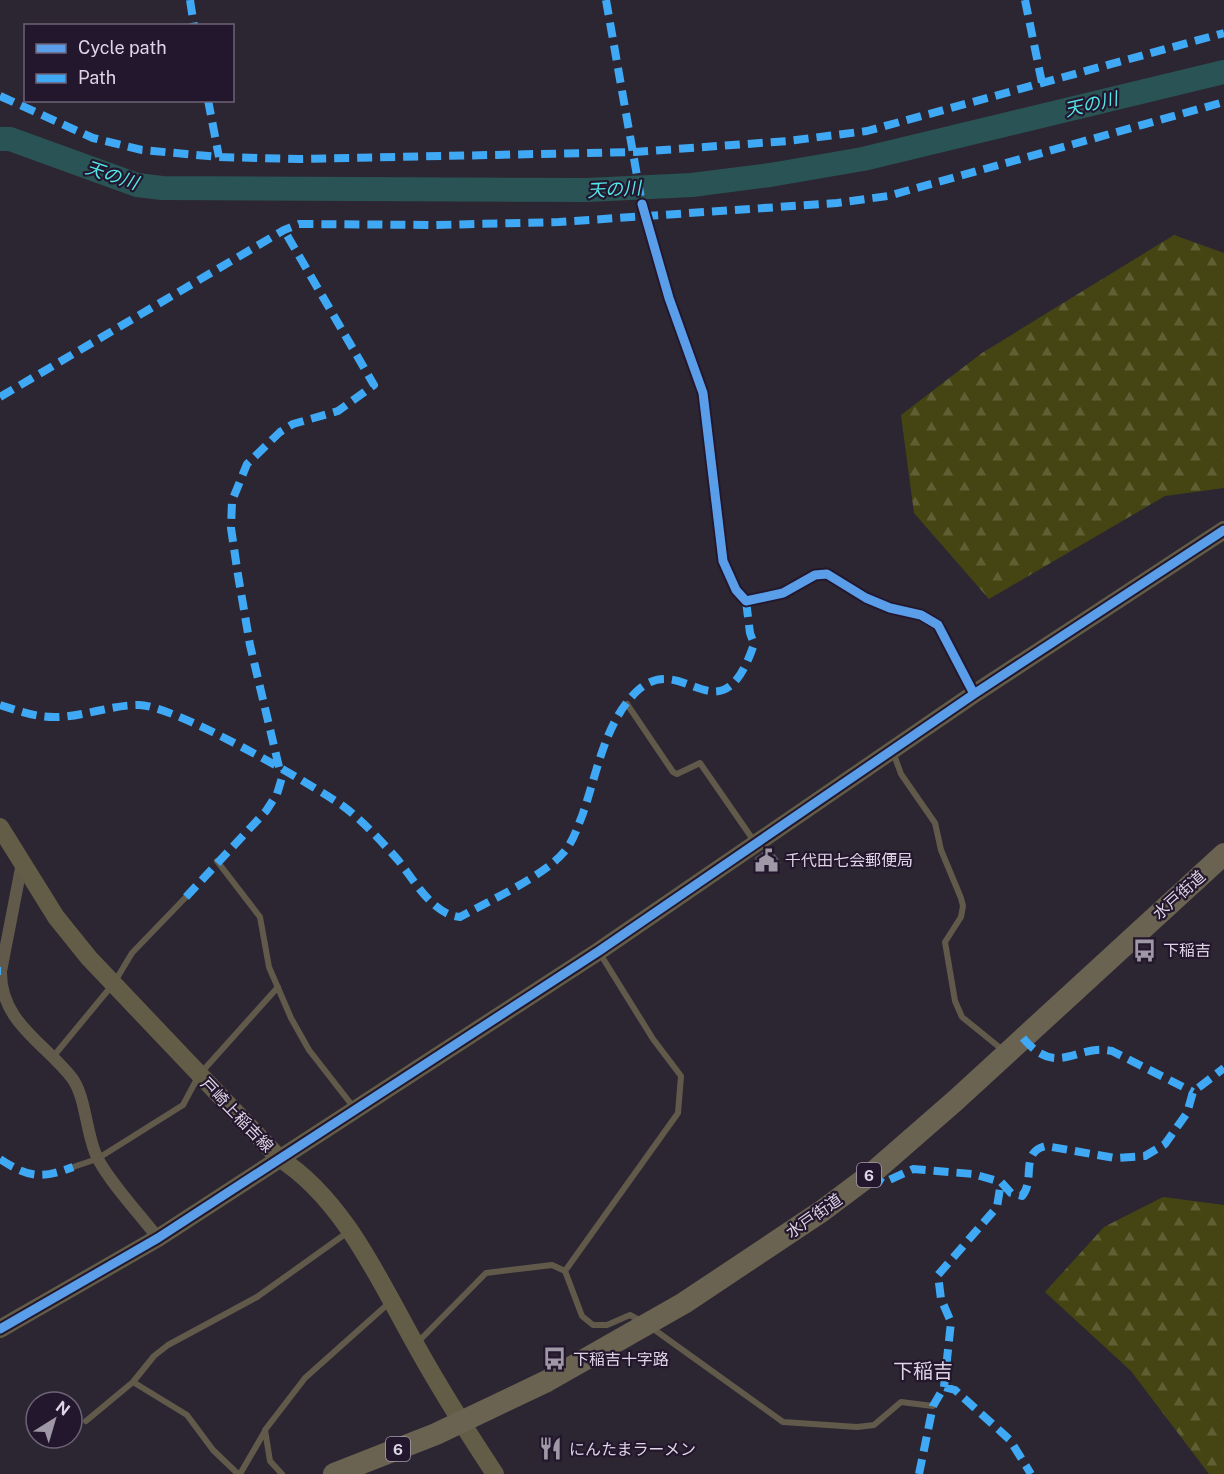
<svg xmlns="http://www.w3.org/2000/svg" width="1224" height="1474" viewBox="0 0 1224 1474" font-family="'Public Sans','Noto Sans JP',sans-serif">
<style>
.forest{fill:url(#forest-firs)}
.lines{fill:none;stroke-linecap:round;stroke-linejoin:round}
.river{stroke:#2a5355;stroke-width:24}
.building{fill:url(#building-back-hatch)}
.lane{stroke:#615a4b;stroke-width:6}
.street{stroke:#615a4b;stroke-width:12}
.secondary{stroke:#635c46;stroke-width:18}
.highway{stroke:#6b6351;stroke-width:22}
.quiet{stroke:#3fa9f5;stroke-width:8;stroke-dasharray:15 8;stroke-linecap:butt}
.cycleway-casing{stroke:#23172e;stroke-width:13}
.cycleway{stroke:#5a9eea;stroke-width:9}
.labels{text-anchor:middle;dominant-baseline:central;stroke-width:4.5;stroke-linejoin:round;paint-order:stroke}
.shield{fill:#23172e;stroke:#a59cae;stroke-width:1.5}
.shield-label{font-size:15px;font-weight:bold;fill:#ddd5e5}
.poi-label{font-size:16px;fill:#ddd5e5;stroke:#23172e;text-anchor:start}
.street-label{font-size:16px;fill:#ddd5e5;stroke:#23172e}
.water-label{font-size:18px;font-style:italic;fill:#54e6e9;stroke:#23172e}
.quarter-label{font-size:20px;fill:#ddd5e5;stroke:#23172e}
</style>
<defs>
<pattern id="forest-firs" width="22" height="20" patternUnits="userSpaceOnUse" patternTransform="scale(1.5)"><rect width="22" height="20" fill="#444512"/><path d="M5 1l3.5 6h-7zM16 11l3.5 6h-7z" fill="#5f5f34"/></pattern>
<pattern id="building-back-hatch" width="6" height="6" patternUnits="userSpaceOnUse" patternTransform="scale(1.5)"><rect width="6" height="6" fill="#49424b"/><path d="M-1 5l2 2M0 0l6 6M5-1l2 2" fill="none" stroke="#635c65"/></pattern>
</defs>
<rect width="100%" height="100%" fill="#2c2632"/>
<path class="forest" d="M 1174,235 L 1224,253 L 1224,488 L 1165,496 L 989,599 L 914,513 L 901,415 L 982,353 Z
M 1163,1197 L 1224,1205 L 1224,1474 L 1209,1474 L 1131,1371 L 1045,1292 L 1104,1227 Z"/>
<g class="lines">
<path class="river" d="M 0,139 L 10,139 L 137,185 L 162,188 L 587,190 L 692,185 L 770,175 L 863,159 L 1224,72"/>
</g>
<path class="building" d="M 770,847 L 781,863 L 765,874 L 754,858 Z"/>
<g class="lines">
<path class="lane" d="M 627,704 L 673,772 L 677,774 L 700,763 L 754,841
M 893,752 L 901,774 L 935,823 L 941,850 L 961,898 L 963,906 L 961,917 L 945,942 L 955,1001 L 962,1017 L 1004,1051
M 217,861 L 260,917 L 269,967 L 291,1018 L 309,1050 L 355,1109
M 52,1058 L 114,983 L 132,953 L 186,897
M 73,1167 L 97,1159 L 183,1105 L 199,1075 L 278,987
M 565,1271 L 678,1113 L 681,1076 L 653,1039 L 599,952
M 652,1328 L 783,1422 L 857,1427 L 874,1425 L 901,1402 L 933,1406
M 417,1343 L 486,1273 L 552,1265 L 565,1271 L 582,1316 L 593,1325 L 607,1325 L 630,1315 L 641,1321
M 133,1382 L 187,1415 L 213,1450 L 238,1474
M 86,1421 L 133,1382 L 154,1356 L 168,1345 L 257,1297 L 348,1232
M 240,1474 L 265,1431
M 282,1474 L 270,1461 L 265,1430 L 305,1378 L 389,1303"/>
<path class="street" d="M 642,204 L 669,298 L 703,393 L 723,561 L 736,590 L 746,601 L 783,593 L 815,575 L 827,574 L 866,598 L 890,608 L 921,615 L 938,625 L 974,694
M 22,863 L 1,971 C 0,1022 45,1043 72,1078 C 86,1097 86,1134 97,1157 C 107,1179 142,1217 158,1238"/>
<path class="secondary" d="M 0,827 L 56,917 L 89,958 L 279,1158 C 345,1200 381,1284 418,1349 C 442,1392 468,1433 495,1474
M 0,1329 L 158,1238 L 599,951 L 974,694 L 1224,530"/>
<path class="highway" d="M 334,1474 L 436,1434 L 547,1381 L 684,1303 L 822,1211 L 870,1175 L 956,1100 L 1224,854"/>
<path class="quiet" d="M 190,0 L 194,26
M 606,0 L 642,204
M 1025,0 L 1042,83
M 0,96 L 93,138 L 142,150 L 219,157 L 299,159 L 635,152 L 788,141 L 867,131 L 1224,33
M 208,100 L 219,157
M 0,397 L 284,230 L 299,224 L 436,225 L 559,222 L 837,203 L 888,196 L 1224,102
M 0,705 C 19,711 37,718 58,717 C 85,716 112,705 139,705 C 174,705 310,783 343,806 C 362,820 382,842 398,860 C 414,880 433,915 460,917 C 489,901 544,876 564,852 C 573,842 577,828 582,816 C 597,774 604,724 636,692 C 683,646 720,745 754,644 L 750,633 L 746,601
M 279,767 L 250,645 L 238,575 L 231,528 L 232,501 L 247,464 L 280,432 L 293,424 L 338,411 L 374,385 L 284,230
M 186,897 L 266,811 L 277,794 L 284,771
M 0,971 L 1,971
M 1023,1038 C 1057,1079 1077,1043 1112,1051 L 1193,1092
M 0,1159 C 29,1178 41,1179 73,1167
M 870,1175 L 883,1183 L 913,1169 L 973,1174 L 1001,1182 L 1011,1193 L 1022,1196 C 1036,1180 1019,1152 1046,1146 L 1115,1158 L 1145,1156 L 1165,1144 L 1187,1113 L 1193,1092 L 1224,1068
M 944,1387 L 951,1322 L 941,1299 L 938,1275 L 997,1207 L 1001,1182
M 919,1474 L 933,1406 L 944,1387 L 955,1390 L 1010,1440 L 1031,1474"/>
<defs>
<path id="cycleway" d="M 642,204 L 669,298 L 703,393 L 723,561 L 736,590 L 746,601 L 783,593 L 815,575 L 827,574 L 866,598 L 890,608 L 921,615 L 938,625 L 974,694
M 0,1329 L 158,1238 L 599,951 L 974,694 L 1224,530"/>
</defs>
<use href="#cycleway" class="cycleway-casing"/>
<use href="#cycleway" class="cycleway"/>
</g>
<defs>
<symbol id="civic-bare" viewBox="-9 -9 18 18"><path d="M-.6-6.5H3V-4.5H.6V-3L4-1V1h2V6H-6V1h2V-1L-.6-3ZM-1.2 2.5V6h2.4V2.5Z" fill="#9f98a6" stroke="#23172e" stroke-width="2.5" paint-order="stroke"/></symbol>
<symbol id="bus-bare" viewBox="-9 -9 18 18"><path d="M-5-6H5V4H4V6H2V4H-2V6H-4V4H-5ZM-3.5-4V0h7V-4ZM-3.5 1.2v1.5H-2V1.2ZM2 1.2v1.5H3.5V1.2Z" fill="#9f98a6" stroke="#23172e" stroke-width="2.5" paint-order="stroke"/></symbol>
<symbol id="restaurant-bare" viewBox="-9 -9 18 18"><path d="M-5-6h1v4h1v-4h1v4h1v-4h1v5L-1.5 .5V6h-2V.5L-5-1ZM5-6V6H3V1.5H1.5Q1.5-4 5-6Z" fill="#9f98a6" stroke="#23172e" stroke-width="2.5" paint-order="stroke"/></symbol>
</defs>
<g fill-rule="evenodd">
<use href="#civic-bare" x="750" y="844" width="33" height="33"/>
<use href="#bus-bare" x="1128" y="934" width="33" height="33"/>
<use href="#bus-bare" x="538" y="1342" width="33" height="33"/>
<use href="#restaurant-bare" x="534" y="1432" width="33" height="33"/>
</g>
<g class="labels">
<g class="shield">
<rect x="857" y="1163" width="24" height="24" rx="4.5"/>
<rect x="386" y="1437" width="24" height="24" rx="4.5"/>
</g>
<g class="shield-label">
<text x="869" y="1175">6</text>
<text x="398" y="1449">6</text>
</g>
<g class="poi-label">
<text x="785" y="860">千代田七会郵便局</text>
<text x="1163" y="950">下稲吉</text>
<text x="573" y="1359">下稲吉十字路</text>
<text x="569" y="1449">にんたまラーメン</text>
</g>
<g class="street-label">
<text transform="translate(1179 895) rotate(-42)">水戸街道</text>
<text transform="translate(237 1115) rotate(46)">戸崎上稲吉線</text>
<text transform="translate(814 1216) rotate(-35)">水戸街道</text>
</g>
<g class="water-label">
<text transform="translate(1091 104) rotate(-13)">天の川</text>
<text transform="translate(112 175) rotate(18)">天の川</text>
<text transform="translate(614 189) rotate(-3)">天の川</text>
</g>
<g class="quarter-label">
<text x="923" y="1371">下稲吉</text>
</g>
</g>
<rect x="24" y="24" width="210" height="78" fill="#23172e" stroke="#6d6377" stroke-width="1.5"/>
<rect x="36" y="44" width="30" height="9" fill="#5a9eea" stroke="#6d6377" stroke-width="1.5"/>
<text x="78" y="54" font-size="18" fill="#ddd5e5">Cycle path</text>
<rect x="36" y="74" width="30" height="9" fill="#3fa9f5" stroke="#6d6377" stroke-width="1.5"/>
<text x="78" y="84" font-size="18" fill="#ddd5e5">Path</text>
<g transform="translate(54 1420) rotate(37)"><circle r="28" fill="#23172e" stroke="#6d6377" stroke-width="1.5"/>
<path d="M0-4.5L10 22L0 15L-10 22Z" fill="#9f98a6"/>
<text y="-9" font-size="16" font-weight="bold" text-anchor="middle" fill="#ddd5e5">N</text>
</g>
</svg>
